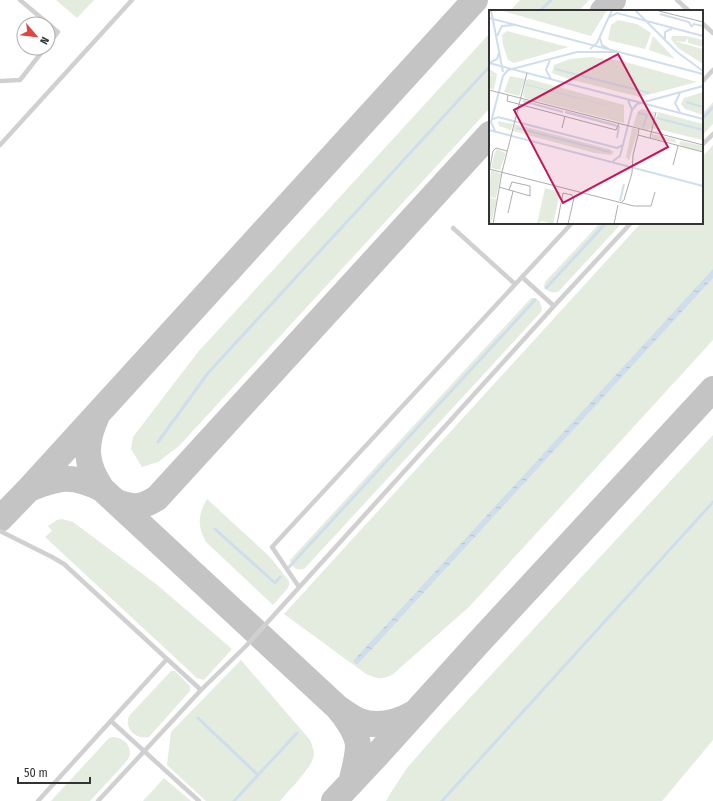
<svg xmlns="http://www.w3.org/2000/svg" width="713" height="801" viewBox="0 0 713 801" font-family="'Fira Sans Condensed',sans-serif">
<style>
.green{fill:#e4ebdf}
.water{fill:url(#water-ripples)}
.lines{fill:none;stroke-linecap:round;stroke-linejoin:round}
.stream{stroke:#d0deec;stroke-width:3}
.taxiway{stroke:#c4c4c4;stroke-width:26}
.service{stroke:#d0d0d0;stroke-width:4.5}
.inset-river{fill:none;stroke:#d0deec;stroke-width:2}
.inset-road{fill:none;stroke:#adadad;stroke-width:1}
.view{fill:#c2185b;fill-opacity:0.15;stroke:#c2185b;stroke-width:2}
.inset-edge{fill:none;stroke:#333;stroke-width:2}
</style>
<defs>
<pattern id="water-ripples" width="26" height="14" patternUnits="userSpaceOnUse"><rect width="26" height="14" fill="#d0deec"/><path d="M2 4q2-2 4 0t4 0M15 11q2-2 4 0t4 0" fill="none" stroke="#b3bfcb"/></pattern>
</defs>
<rect width="100%" height="100%" fill="#fff"/>
<path class="green" d="M 56,0 L 94,0 L 77,18 Z
M 520,0 L 589,0 L 579,11 L 510,11 Z
M 490,33 L 490,108 L 179,446 L 158,462 L 142,467 L 131,449 L 133,437 L 198,352 Z
M 713,102 L 713,124 L 702,136 L 702,114 Z
M 713,145 L 713,340 L 469,607 L 392,675 C 380,680 378,679 366,674 L 284,614 L 641,223 L 702,223 L 702,157 Z
M 600,223 L 622,223 L 558,292 C 551,293 549,292 544,287 L 545,282 Z
M 531,298 L 535,298 L 539,301 L 542,308 L 541,312 L 305,568 C 298,572 291,567 290,560 Z
M 713,435 L 713,740 L 663,800 L 662,801 L 386,801 L 388,797 L 407,768 L 441,729 Z
M 207,499 L 270,557 L 289,581 L 289,585 L 288,588 L 273,605 L 206,542 C 197,526 198,515 207,499 Z
M 62,519 L 73,522 L 156,584 L 232,649 L 204,680 L 197,678 L 45,537 L 52,531 L 48,526 L 57,520 Z
M 241,660 L 310,740 C 312,745 314,750 314,755 C 312,768 289,790 280,801 L 206,801 L 167,765 L 171,732 Z
M 171,671 L 175,671 L 190,686 L 190,691 L 149,737 C 136,740 124,729 129,716 Z
M 112,737 C 121,737 130,743 130,753 C 130,756 128,759 126,762 L 90,801 L 51,801 L 108,739 Z
M 164,778 L 191,801 L 143,801 Z"/>
<path class="water" d="M 713,269 L 713,278 L 357,665 L 353,661 Z"/>
<g class="lines">
<path class="stream" d="M 540,11 L 551,0
M 702,119 L 713,107
M 546,288 L 606,223
M 158,442 L 208,373 L 490,66
M 215,529 L 275,583 L 280,577
M 289,567 L 535,300
M 198,718 L 258,775 L 297,733
M 234,801 L 258,775
M 442,801 L 713,502"/>
<path class="taxiway" d="M 603,11 L 613,0
M 96,418 C 84,445 85,464 102,489 L 337,707 C 344,712 351,717 359,721 C 378,728 398,722 414,713
M 29,489 C 60,477 71,474 102,489
M 115,501 C 133,508 140,509 157,498 L 490,134
M 0,519 L 29,489 L 475,0
M 338,708 C 346,717 357,733 358,745 C 358,757 354,771 351,783
M 334,801 L 377,755 L 479,642 L 713,389"/>
<path class="service" d="M 20,0 L 58,32 L 48,45
M 677,0 L 689,11
M 702,23 L 713,33
M 0,81 L 20,80 L 45,48
M 702,82 L 713,70
M 0,145 L 132,0
M 702,145 L 713,134
M 453,228 L 515,284
M 522,277 L 554,306
M 0,531 L 52,557 L 64,564 L 167,659
M 299,587 L 272,547 L 572,223
M 111,721 L 199,801
M 38,801 L 167,659 L 201,690
M 98,801 L 201,690 L 246,646 L 554,306 L 631,223"/>
</g>
<g transform="translate(489 10)">
<rect width="214" height="214" fill="#fff"/>
<path d="M 10,0 L 118,0 L 102,26 ZM 129,10 L 148,14 L 162,23 L 156,39 L 119,30 L 122,15 ZM 18,21 L 71,35 L 80,37 L 25,53 L 19,50 L 14,35 L 13,25 ZM 164,26 L 186,49 L 160,40 ZM 183,26 L 197,26 L 214,30 L 214,37 L 199,33 L 199,28 L 196,32 L 185,31 L 214,39 L 214,54 L 189,38 L 182,29 ZM 102,47 L 133,51 L 208,72 L 151,87 L 80,69 L 63,63 L 65,55 L 81,49 ZM 0,59 L 8,64 L 5,80 L 0,78 L 0,65 L 7,66 L 0,64 ZM 21,66 L 36,69 L 30,86 L 15,82 ZM 40,69 L 135,95 L 135,113 L 36,88 L 34,85 L 37,70 ZM 214,82 L 214,105 L 196,99 L 192,94 L 195,88 ZM 153,99 L 166,102 L 163,118 L 158,120 L 144,116 L 149,101 ZM 77,101 L 127,114 L 128,116 L 76,103 ZM 169,102 L 214,114 L 214,130 L 164,118 ZM 9,111 L 24,114 L 22,120 L 10,116 ZM 26,114 L 120,139 L 125,142 L 122,145 L 106,143 L 24,121 ZM 143,118 L 149,120 L 140,150 L 137,147 ZM 163,124 L 186,129 L 187,133 L 163,128 ZM 192,131 L 214,136 L 214,141 L 196,138 L 190,134 ZM 7,139 L 17,143 L 11,160 L 2,158 ZM 2,160 L 12,164 L 7,188 L 0,187 ZM 56,178 L 71,182 L 64,214 L 53,211 L 48,214 ZM 0,188 L 8,189 L 2,214 L 0,214 Z" fill="#e4ebdf"/>
<path d="M 37,74 L 136,100 L 36,75 Z" fill="#d0deec"/>
<path class="inset-river" d="M 2,0 L 14,62M 146,0 L 188,42 L 214,61M 171,4 L 200,12 L 202,16M 120,7 L 128,3 L 214,26M 0,8 L 214,64M 202,17 L 205,14 L 214,16M 8,26 L 13,16 L 25,15M 111,28 L 113,35 L 120,39M 176,30 L 176,22 L 184,18M 101,39 L 108,33 L 123,0M 61,50 L 57,60 L 62,69M 0,53 L 214,109M 0,53 L 8,49 L 10,43M 66,59 L 160,83M 34,91 L 74,102M 197,92 L 214,97M 143,100 L 148,94 L 214,76M 76,102 L 128,116M 191,102 L 186,93 L 191,83M 149,103 L 158,105 L 154,117M 168,108 L 214,120M 2,110 L 9,107 L 128,138 L 134,135M 28,118 L 121,142M 0,120 L 214,176M 6,121 L 2,112 L 14,66 L 19,60 L 88,42 L 131,42M 128,128 L 130,116M 124,151 L 131,146 L 143,100 L 139,90M 131,191 L 135,174"/>
<path class="inset-road" d="M 170,1 L 214,12M 0,80 L 214,135M 19,85 L 18,91 L 127,120 L 130,113M 73,118 L 76,106M 150,119 L 149,125 L 214,142M 161,128 L 167,102M 184,155 L 189,136M 0,159 L 145,196 L 162,196 L 166,182M 0,163 L 4,141 L 7,138 L 18,141M 10,177 L 20,180 L 24,181 L 41,186 L 41,176 L 23,172 L 20,180M 132,193 L 135,190 L 143,163 L 144,145 L 149,125M 19,203 L 24,181M 4,214 L 13,162 L 38,63M 68,214 L 74,183 L 83,185 L 85,188 L 79,214M 125,214 L 129,195"/>
<path class="view" d="M 129,44 L 179,137 L 74,193 L 25,100 Z"/>
<rect width="214" height="214" class="inset-edge"/>
</g>
<g transform="translate(36 36) rotate(118)"><circle r="19" fill="#ffffff" stroke="#adadad"/>
<path d="M0-3L7 15L0 10L-7 15Z" fill="#db4843"/>
<text y="-6" font-size="11" font-weight="bold" text-anchor="middle" fill="#333333">N</text>
</g>
<path d="M18 777v6h72v-6" fill="none" stroke="#333333" stroke-width="2"/>
<text x="24" y="777" font-size="12" fill="#333333" stroke="#ffffff" stroke-width="3" paint-order="stroke">50 m</text>
</svg>
